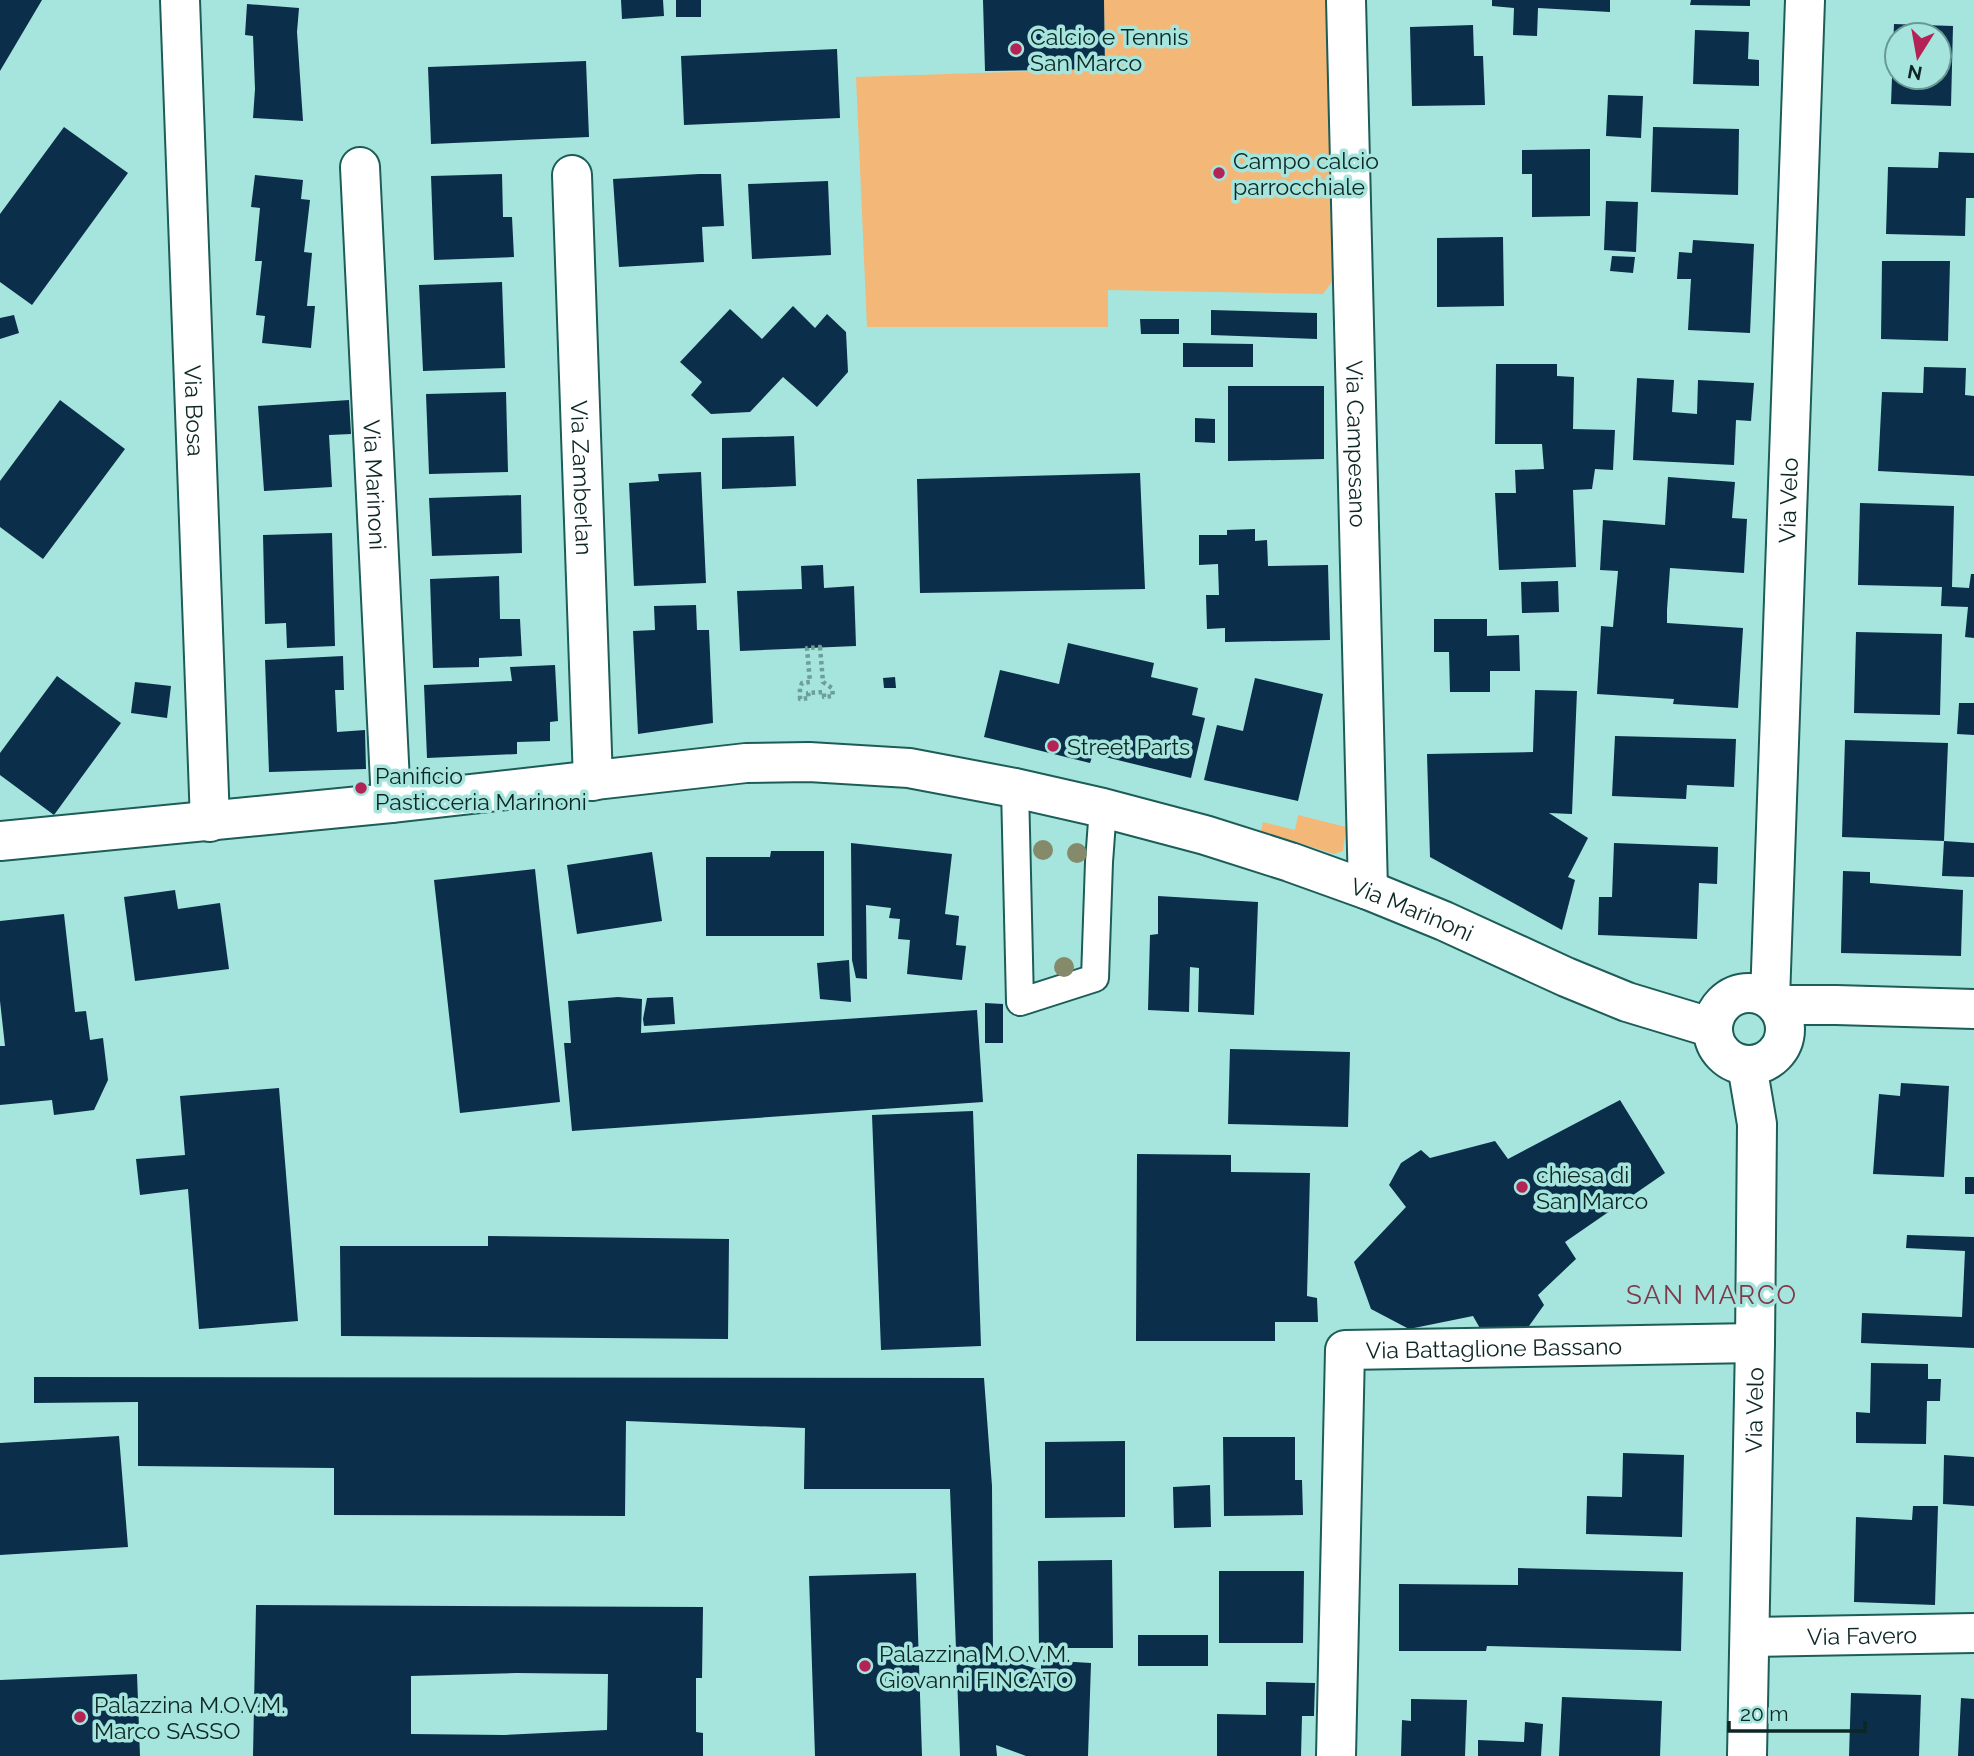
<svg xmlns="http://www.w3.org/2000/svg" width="1974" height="1756" viewBox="0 0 1974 1756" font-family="Raleway,sans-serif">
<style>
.green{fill:#f3b777}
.building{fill:#0b2e4a;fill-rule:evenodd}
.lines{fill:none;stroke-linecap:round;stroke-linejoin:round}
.service-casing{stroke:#1c5d57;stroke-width:30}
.minor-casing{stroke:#1c5d57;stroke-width:42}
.path{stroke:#6d9e98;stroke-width:4.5;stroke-dasharray:3.5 3.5;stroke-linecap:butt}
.service{stroke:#fff;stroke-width:26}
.minor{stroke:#fff;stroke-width:38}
.tree{fill:#848a6a}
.poi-dot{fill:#b32355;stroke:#a6e5dd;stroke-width:2.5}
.labels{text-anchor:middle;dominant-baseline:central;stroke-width:7;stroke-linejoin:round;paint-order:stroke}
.poi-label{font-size:23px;fill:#0d2724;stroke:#a6e5dd;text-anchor:start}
.street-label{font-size:23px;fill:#0d2724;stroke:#a6e5dd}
.quarter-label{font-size:26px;letter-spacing:2px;fill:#80394a;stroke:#a6e5dd}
</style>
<rect width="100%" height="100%" fill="#a6e5dd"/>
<path class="green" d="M 1104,0 L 1326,0 L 1335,278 L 1323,294 L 1108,290 L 1108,327 L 867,327 L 856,77 L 1105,69 Z
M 1298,815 L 1346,827 L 1343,851 L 1334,854 L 1261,831 L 1263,822 L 1295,830 Z"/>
<path class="building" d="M 0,0 L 42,0 L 0,71 Z
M 621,0 L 663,0 L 664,16 L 622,19 Z
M 676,0 L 701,0 L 701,17 L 676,17 Z
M 983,0 L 1104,0 L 1105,69 L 985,71 Z
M 1492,0 L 1610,0 L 1610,12 L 1538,8 L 1537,36 L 1513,35 L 1514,8 L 1492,6 Z
M 1691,0 L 1750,0 L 1750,6 L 1690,5 Z
M 247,4 L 299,8 L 297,32 L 303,121 L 253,118 L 255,89 L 253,36 L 245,35 Z
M 1894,24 L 1953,26 L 1951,106 L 1891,104 ZM 1897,35 L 1939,35 L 1939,77 L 1897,77 Z
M 1473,25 L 1474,56 L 1483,56 L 1485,105 L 1412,106 L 1410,27 Z
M 1695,30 L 1749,32 L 1748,59 L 1759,60 L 1759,86 L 1693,84 Z
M 837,49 L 840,118 L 684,125 L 681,56 Z
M 586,61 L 589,137 L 431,144 L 428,67 Z
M 1608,95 L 1643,96 L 1641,138 L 1606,136 Z
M 64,127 L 128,173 L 32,305 L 0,282 L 0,214 Z
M 1653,127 L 1739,129 L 1738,195 L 1651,192 Z
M 1590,149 L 1590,216 L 1532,217 L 1532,174 L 1522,174 L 1522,150 Z
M 1939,152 L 1974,153 L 1974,198 L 1966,198 L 1965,236 L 1886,234 L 1888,167 L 1938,168 Z
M 502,174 L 503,217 L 512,217 L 514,257 L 434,260 L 431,176 Z
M 699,174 L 721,174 L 724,226 L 702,227 L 704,262 L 619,267 L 613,179 Z
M 255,175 L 303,180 L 301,199 L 310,200 L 304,252 L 312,253 L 307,306 L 315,306 L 311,348 L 262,343 L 265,316 L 256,315 L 262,261 L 255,261 L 260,208 L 251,207 Z
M 828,181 L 831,255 L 752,259 L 748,184 Z
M 1606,201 L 1638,202 L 1636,252 L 1604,250 Z
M 1503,237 L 1504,306 L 1437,307 L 1437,238 Z
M 1693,240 L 1754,244 L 1750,333 L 1688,330 L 1691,279 L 1677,279 L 1679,252 L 1692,253 Z
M 1612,256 L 1635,257 L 1633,273 L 1610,271 Z
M 1882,261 L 1950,261 L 1948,341 L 1881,339 Z
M 502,282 L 505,368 L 423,371 L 419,285 Z
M 793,306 L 815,328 L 827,314 L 846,332 L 848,372 L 817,407 L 783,377 L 750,412 L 711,414 L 691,395 L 702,382 L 680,362 L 730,309 L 762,339 Z
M 1211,310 L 1317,313 L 1317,339 L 1211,335 Z
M 14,315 L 19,333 L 0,339 L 0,318 Z
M 1140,319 L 1179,319 L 1179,334 L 1141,334 Z
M 1183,343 L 1253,344 L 1253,367 L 1183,367 Z
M 1496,364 L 1557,364 L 1557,376 L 1574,377 L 1573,429 L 1615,430 L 1613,470 L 1595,469 L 1592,489 L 1573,490 L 1576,567 L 1499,570 L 1495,493 L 1516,493 L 1515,470 L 1544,469 L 1542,444 L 1495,444 Z
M 1924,367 L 1966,368 L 1965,395 L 1974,396 L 1974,476 L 1878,471 L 1882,392 L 1923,393 Z
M 1637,378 L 1674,380 L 1672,412 L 1697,414 L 1698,380 L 1754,383 L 1751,421 L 1736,420 L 1734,465 L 1633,460 Z
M 1228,386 L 1324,386 L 1324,459 L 1228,461 Z
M 506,392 L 508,472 L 429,474 L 426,394 Z
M 60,400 L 125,449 L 43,559 L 0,527 L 0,481 Z
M 349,400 L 351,434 L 329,435 L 332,487 L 264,491 L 258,406 Z
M 1195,418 L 1215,419 L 1215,443 L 1195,442 Z
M 794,436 L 796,486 L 722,489 L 722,438 Z
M 701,472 L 706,583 L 634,586 L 629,483 L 659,481 L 658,474 Z
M 1140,473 L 1145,589 L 920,593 L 917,479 Z
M 1668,477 L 1735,482 L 1732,518 L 1747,519 L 1744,573 L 1670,568 L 1667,610 L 1667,623 L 1743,628 L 1738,708 L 1673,704 L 1674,699 L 1597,694 L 1601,626 L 1613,627 L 1618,571 L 1600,570 L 1603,520 L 1665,525 Z
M 521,495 L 522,553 L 432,556 L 429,498 Z
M 1860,503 L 1954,506 L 1952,587 L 1969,588 L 1971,574 L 1974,574 L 1974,638 L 1965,637 L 1968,607 L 1941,606 L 1942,587 L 1858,585 Z
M 1255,529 L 1255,541 L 1267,540 L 1268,566 L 1328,565 L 1330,640 L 1225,642 L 1225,628 L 1207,629 L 1206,595 L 1219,595 L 1218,564 L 1199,565 L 1199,535 L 1227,535 L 1227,530 Z
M 332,533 L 335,646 L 287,648 L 286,623 L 265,624 L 263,535 Z
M 823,565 L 824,588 L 854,586 L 856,646 L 740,651 L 737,591 L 802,589 L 801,566 Z
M 499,576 L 500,619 L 520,619 L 522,656 L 479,658 L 479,667 L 433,668 L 430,579 Z
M 1558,581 L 1559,612 L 1522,613 L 1521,582 Z
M 696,605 L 697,630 L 709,630 L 713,723 L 638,734 L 633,631 L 655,630 L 654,606 Z
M 1434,619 L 1487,619 L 1487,636 L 1519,635 L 1520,671 L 1490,671 L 1490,692 L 1450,692 L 1449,652 L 1434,652 Z
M 1856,632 L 1942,634 L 1940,715 L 1854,713 Z
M 1068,643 L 1154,663 L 1151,677 L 1198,688 L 1192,715 L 1205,718 L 1191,778 L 1093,754 L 1090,763 L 984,737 L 1000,670 L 1059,684 Z
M 343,656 L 344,690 L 335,690 L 337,732 L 365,730 L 366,769 L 269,772 L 265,660 Z
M 555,665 L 558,721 L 550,722 L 550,741 L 517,742 L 517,754 L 427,758 L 424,685 L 512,681 L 510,667 Z
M 57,676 L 121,723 L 54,815 L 0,775 L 0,753 Z
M 895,677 L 896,688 L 884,688 L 883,678 Z
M 1255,678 L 1323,694 L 1298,801 L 1204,780 L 1217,725 L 1243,731 Z
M 135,682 L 171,686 L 167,718 L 131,713 Z
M 1535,690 L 1577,691 L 1572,814 L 1549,813 L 1588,838 L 1568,877 L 1575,880 L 1562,930 L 1430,857 L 1427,754 L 1533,752 Z
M 1959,703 L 1974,703 L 1974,735 L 1957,734 Z
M 1615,736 L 1736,739 L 1734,787 L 1687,785 L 1686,799 L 1612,796 Z
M 1845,740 L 1948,743 L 1944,841 L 1842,837 Z
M 1944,841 L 1974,843 L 1974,877 L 1942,876 Z
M 851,843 L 952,854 L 945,914 L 959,916 L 956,945 L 966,946 L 962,980 L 907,974 L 910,940 L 898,939 L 900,919 L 889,918 L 891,908 L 866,905 L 867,979 L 856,978 L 852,960 Z
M 1614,843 L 1718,847 L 1717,884 L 1699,883 L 1697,939 L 1598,935 L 1599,897 L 1612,897 Z
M 771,851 L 824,851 L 824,936 L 706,936 L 706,857 L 770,857 Z
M 652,852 L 662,921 L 577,934 L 567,865 Z
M 535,869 L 560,1102 L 460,1113 L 434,880 Z
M 1843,871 L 1870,872 L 1870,883 L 1963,890 L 1961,956 L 1841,953 Z
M 175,890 L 178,909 L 220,903 L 229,969 L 135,981 L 124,897 Z
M 1158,896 L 1258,902 L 1254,1015 L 1198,1012 L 1199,968 L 1190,967 L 1189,1012 L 1148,1010 L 1150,935 L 1158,934 Z
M 64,914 L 75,1012 L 86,1011 L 90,1040 L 103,1038 L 108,1080 L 94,1110 L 54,1115 L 52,1100 L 0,1105 L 0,1046 L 5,1046 L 0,1001 L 0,921 Z
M 849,960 L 851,1002 L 820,999 L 817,963 Z
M 618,997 L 642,999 L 641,1033 L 977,1010 L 983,1102 L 572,1131 L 564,1043 L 571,1043 L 568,1001 Z
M 673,997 L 675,1024 L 644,1026 L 643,1019 L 647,998 Z
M 985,1003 L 1003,1004 L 1003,1043 L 985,1043 Z
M 1230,1049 L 1350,1052 L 1348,1127 L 1228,1124 Z
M 1901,1083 L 1949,1086 L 1944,1177 L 1873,1174 L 1879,1094 L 1900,1096 Z
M 279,1088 L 298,1321 L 199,1329 L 188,1189 L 140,1195 L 136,1159 L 185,1155 L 180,1096 Z
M 1620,1100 L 1665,1173 L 1565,1242 L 1576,1259 L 1538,1295 L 1544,1305 L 1529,1326 L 1506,1337 L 1485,1337 L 1473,1316 L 1409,1329 L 1371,1309 L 1354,1262 L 1406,1207 L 1389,1185 L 1401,1163 L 1421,1150 L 1430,1158 L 1495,1141 L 1508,1159 Z
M 973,1111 L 981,1346 L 881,1350 L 872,1115 Z
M 1137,1154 L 1231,1155 L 1231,1172 L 1310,1173 L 1307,1296 L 1317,1298 L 1318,1322 L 1275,1322 L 1275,1341 L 1136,1341 Z
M 1965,1177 L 1974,1177 L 1974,1194 L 1965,1194 Z
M 1907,1235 L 1974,1237 L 1974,1348 L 1861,1343 L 1862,1313 L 1962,1317 L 1965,1251 L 1906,1248 Z
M 488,1236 L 729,1239 L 728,1339 L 341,1336 L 340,1246 L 488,1246 Z
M 1871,1363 L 1928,1364 L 1928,1379 L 1941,1379 L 1940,1401 L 1927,1401 L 1926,1444 L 1856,1443 L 1856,1412 L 1870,1413 Z
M 34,1377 L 984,1378 L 992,1486 L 993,1655 L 1041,1670 L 1041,1660 L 1091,1663 L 1088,1756 L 1026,1756 L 996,1745 L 997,1756 L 960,1756 L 950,1489 L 804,1489 L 805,1428 L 626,1421 L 625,1516 L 334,1515 L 334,1468 L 138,1466 L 138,1402 L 34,1403 Z
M 119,1436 L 128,1547 L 0,1555 L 0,1443 Z
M 1223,1437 L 1295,1437 L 1295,1480 L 1302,1480 L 1303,1515 L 1224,1516 Z
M 1125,1441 L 1125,1517 L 1045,1518 L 1045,1442 Z
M 1623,1453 L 1684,1455 L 1682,1537 L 1586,1534 L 1587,1496 L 1622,1497 Z
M 1944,1455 L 1974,1457 L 1974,1506 L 1943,1504 Z
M 1210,1485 L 1211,1527 L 1174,1528 L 1173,1487 Z
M 1913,1506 L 1938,1506 L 1935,1605 L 1854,1602 L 1856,1517 L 1912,1520 Z
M 1112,1560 L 1113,1648 L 1039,1648 L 1038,1561 Z
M 1518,1568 L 1683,1572 L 1681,1651 L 1487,1646 L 1486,1651 L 1399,1651 L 1399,1584 L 1518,1585 Z
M 1219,1571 L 1304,1571 L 1303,1643 L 1219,1643 Z
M 916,1573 L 922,1756 L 815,1756 L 809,1576 Z
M 256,1605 L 703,1607 L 702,1678 L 696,1678 L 696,1732 L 703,1733 L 703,1756 L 253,1756 ZM 516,1673 L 608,1674 L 607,1730 L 504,1735 L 411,1734 L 411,1676 Z
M 1138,1635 L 1208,1635 L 1208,1666 L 1138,1666 Z
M 137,1674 L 140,1756 L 0,1756 L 0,1680 Z
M 1266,1682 L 1315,1683 L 1314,1716 L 1302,1716 L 1301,1756 L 1217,1756 L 1217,1714 L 1266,1715 Z
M 1851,1693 L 1921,1695 L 1919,1756 L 1849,1756 Z
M 1562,1697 L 1662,1701 L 1660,1756 L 1559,1756 Z
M 1961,1698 L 1974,1699 L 1974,1756 L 1958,1756 Z
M 1411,1699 L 1467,1700 L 1465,1756 L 1401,1756 L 1402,1720 L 1411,1721 Z
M 1525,1722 L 1543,1724 L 1541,1756 L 1478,1756 L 1478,1740 L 1524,1742 Z"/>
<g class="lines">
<defs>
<path id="service" d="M 1015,788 L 1020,1002 L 1095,978 L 1099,862 L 1103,808"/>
<g id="minor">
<path id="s1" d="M 180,0 L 210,822"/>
<path id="s2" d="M 1346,0 L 1368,890"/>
<path id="s3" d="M 360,167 L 391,803"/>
<path id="s4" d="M 572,175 L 593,781"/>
<path id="s5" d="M 0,841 L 391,803 L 746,763 L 809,762 L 909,768 L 1015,788 L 1103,808 L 1205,835 L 1290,862 L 1368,890 L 1444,921 L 1566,977 L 1627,1002 L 1713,1028"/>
<circle cx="1749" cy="1029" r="36"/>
<path id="s6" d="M 1770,999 L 1805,0"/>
<path d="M 1777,1005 L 1836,1005 L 1974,1009"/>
<path id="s7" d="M 1750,1637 L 1974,1633"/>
<path id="s8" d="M 1336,1756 L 1345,1350 L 1755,1343"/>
<path id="s9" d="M 1747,1756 L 1755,1343 L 1757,1124 L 1747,1065"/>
</g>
</defs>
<use href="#service" class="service-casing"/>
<use href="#minor" class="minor-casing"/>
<path class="path" d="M 820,647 L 823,682 L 832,688 L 833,696 L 824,697 L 824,692 L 808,693 L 809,698 L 800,699 L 800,688 L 802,683 L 810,682 L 807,648 Z"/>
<use href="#service" class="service"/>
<use href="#minor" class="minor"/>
</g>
<g class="tree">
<circle cx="1043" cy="850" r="10"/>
<circle cx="1077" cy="853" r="10"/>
<circle cx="1064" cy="967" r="10"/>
</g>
<g class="poi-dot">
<circle cx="1016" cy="49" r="7"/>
<circle cx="1219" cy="173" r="7"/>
<circle cx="1053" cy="746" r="7"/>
<circle cx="361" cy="788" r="7"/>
<circle cx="1522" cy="1187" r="7"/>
<circle cx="865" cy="1666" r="7"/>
<circle cx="80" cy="1717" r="7"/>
</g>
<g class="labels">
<g class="poi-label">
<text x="1030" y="36">Calcio e Tennis<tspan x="1030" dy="26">San Marco</tspan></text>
<text x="1233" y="160">Campo calcio<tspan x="1233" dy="26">parrocchiale</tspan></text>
<text x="1067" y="746">Street Parts</text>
<text x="375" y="775">Panificio<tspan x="375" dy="26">Pasticceria Marinoni</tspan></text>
<text x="1536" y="1174">chiesa di<tspan x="1536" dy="26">San Marco</tspan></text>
<text x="879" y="1653">Palazzina M.O.V.M.<tspan x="879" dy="26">Giovanni FINCATO</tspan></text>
<text x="94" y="1704">Palazzina M.O.V.M.<tspan x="94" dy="26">Marco SASSO</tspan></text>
</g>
<g class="street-label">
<text stroke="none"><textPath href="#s1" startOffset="411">Via Bosa</textPath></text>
<text stroke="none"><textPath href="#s2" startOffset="444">Via Campesano</textPath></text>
<text stroke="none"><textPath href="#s4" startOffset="303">Via Zamberlan</textPath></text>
<text stroke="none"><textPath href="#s3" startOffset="318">Via Marinoni</textPath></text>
<text stroke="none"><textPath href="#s6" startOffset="499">Via Velo</textPath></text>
<text stroke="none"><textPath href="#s5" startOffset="1437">Via Marinoni</textPath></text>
<text stroke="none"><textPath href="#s8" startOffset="555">Via Battaglione Bassano</textPath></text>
<text stroke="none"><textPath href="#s9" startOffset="346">Via Velo</textPath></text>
<text stroke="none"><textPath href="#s7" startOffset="112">Via Favero</textPath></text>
</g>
<g class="quarter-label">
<text x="1712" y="1295">SAN MARCO</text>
</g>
</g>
<g transform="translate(1918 56) rotate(191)"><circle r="33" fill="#a6e5dd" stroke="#699993" stroke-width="2"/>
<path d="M0-5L12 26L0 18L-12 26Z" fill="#b32355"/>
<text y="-10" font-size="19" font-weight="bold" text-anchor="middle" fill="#0d2724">N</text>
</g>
<path d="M1729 1721v10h136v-10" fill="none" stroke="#0d2724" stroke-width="3.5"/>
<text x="1740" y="1721" font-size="21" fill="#0d2724" stroke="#a6e5dd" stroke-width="5" paint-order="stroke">20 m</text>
</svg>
